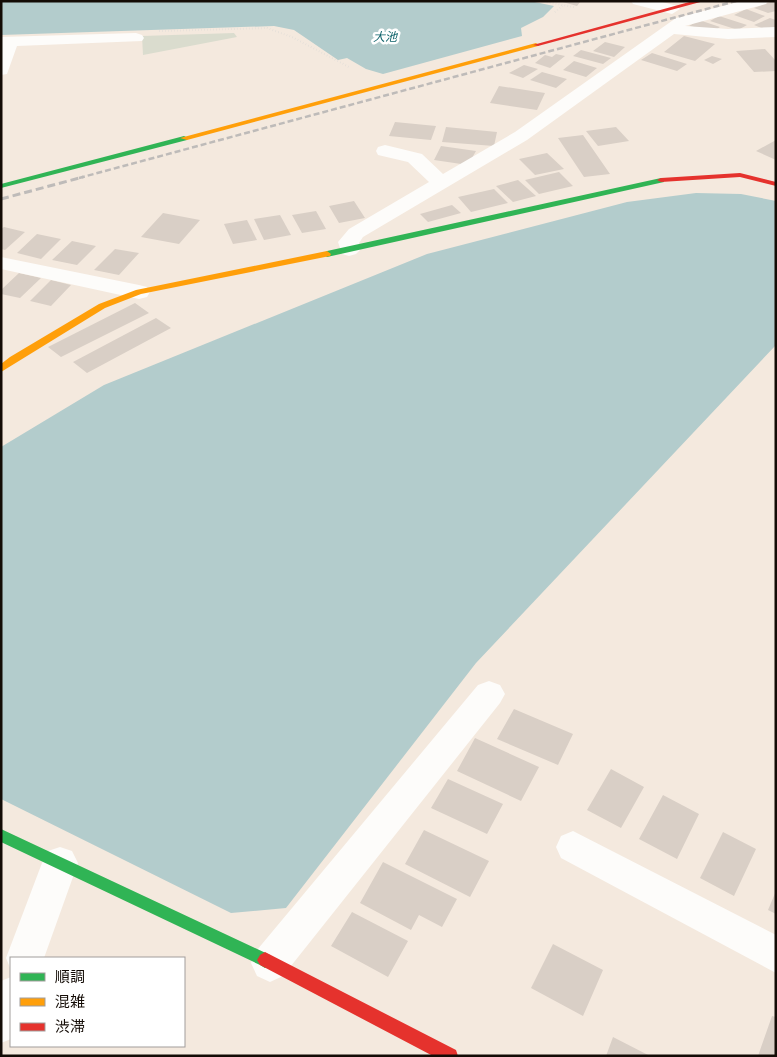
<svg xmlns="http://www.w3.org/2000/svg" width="777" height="1057" viewBox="0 0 777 1057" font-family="'Titillium Web','Noto Sans JP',sans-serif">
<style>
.green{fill:#dadcce}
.water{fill:#b3cccc}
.building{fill:#d9cfc6}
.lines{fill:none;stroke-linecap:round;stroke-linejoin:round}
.path{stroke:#dedbd7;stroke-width:2;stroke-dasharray:0.5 2.5;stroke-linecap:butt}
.street{fill:#fdfcfa;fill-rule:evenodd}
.fast{fill:#30b455;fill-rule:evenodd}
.slow{fill:#ff9f0a;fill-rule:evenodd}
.jam{fill:#e5322d;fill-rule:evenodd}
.rail-far1{stroke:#bebbb9;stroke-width:2.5;stroke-dasharray:6 3;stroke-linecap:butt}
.rail{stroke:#bebbb9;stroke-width:3;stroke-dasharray:8 4;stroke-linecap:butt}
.labels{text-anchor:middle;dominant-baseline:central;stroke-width:5;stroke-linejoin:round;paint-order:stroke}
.far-water-label{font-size:12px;font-style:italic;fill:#0c6169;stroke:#fff}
</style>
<rect width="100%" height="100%" fill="#f4e9de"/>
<path class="green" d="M 234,33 L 237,37 L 143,55 L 142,36 Z"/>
<path class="water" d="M 1,1 L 530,1 L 554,6 L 543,17 L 521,28 L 522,36 L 383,74 L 366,69 L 347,58 L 338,60 L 294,30 L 274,26 L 1,35 Z
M 696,193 L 741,194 L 776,201 L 776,345 L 476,663 L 286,908 L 231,913 L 1,799 L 1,447 L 104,385 L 427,254 L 627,202 Z"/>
<path class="building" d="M 559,1 L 581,1 L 577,6 Z
M 773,1 L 776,1 L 776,11 L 768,13 L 754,8 Z
M 746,9 L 765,16 L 754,22 L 734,15 Z
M 719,16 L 747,25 L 738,30 L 710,21 Z
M 770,18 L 776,20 L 776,30 L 772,32 L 754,25 Z
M 699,20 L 720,27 L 714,31 L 689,26 Z
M 684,36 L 715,44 L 695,61 L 664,52 Z
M 605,42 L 625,47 L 614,57 L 593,51 Z
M 765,49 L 776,61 L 776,71 L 754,72 L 736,51 Z
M 581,50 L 611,58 L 603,64 L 573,56 Z
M 652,53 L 687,64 L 677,71 L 641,60 Z
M 556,54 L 565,56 L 550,68 L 535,63 L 545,55 L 552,57 Z
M 712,56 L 722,59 L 713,64 L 704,60 Z
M 574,61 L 597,68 L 586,77 L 563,70 Z
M 524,65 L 538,69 L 523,78 L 509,73 Z
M 542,72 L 567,79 L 556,88 L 530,80 Z
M 499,86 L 545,93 L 537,110 L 490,103 Z
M 395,122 L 436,126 L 431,140 L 389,136 Z
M 446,127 L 497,132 L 494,146 L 442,142 Z
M 616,127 L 629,141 L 598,146 L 586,131 Z
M 583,135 L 610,174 L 584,177 L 558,138 Z
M 776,140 L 776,160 L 756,151 Z
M 441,146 L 476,151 L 468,165 L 434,160 Z
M 547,153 L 564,169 L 535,175 L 519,159 Z
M 559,172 L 573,186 L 539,194 L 525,180 Z
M 518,180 L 536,196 L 513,202 L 496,186 Z
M 494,189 L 508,203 L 471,212 L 458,197 Z
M 354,201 L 365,218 L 339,223 L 329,206 Z
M 452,205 L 461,213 L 428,222 L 420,214 Z
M 316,211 L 326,229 L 302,233 L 292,215 Z
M 163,213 L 200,220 L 179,244 L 141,237 Z
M 280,215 L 291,235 L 264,240 L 254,219 Z
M 247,220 L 257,240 L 233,244 L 224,224 Z
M 4,227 L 25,232 L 5,250 L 1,249 L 1,229 Z
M 37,234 L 61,239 L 41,259 L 17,253 Z
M 72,241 L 96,246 L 77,265 L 52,260 Z
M 115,249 L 139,253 L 119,275 L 94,270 Z
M 19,273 L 41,278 L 20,298 L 1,294 L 1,290 Z
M 51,280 L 71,285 L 51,306 L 30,301 Z
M 135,303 L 149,313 L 61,357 L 48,347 Z
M 156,318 L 171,328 L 87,373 L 73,362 Z
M 514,709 L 573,734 L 558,765 L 497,739 Z
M 475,738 L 539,767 L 521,801 L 457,771 Z
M 611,769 L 644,787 L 621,828 L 587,810 Z
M 448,779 L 503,804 L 487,834 L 431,808 Z
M 663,795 L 699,814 L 677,859 L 639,839 Z
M 424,830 L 489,861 L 470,897 L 405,864 Z
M 723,832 L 756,849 L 734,896 L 700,878 Z
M 383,862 L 457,899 L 442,927 L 419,915 L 411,930 L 360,903 Z
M 776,891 L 776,914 L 768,910 Z
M 352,912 L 408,941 L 388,977 L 331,946 Z
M 553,944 L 603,970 L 583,1016 L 531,988 Z
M 772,1016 L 776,1017 L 776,1056 L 758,1056 Z
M 613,1037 L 650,1056 L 606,1056 Z"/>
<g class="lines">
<path class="path" d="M 541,1 L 574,7
M 555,12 L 563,5
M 159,31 L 267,28 L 292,37 L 349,67"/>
<path class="street" d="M 631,1 L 659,1 L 677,6 L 680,9 L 672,14 L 633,4 Z
M 742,1 L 768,1 L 766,4 L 685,26 L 728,29 L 776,27 L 776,37 L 728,39 L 674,34 L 527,140 L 363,237 L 359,243 L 360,250 L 356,254 L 349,256 L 342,254 L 338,242 L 349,229 L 429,182 L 408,162 L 378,155 L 376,151 L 378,147 L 385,145 L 422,154 L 443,174 L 515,132 L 676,18 Z
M 136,33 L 142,35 L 144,38 L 142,41 L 17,46 L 7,74 L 1,75 L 1,37 Z
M 1,257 L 139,285 L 147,287 L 150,292 L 147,297 L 139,299 L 1,269 Z
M 489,681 L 500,685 L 505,694 L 500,703 L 283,976 L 270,982 L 257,976 L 251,963 L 257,950 L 478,685 Z
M 573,831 L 776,935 L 776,973 L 561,858 L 556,847 L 561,836 Z
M 60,847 L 72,851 L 78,863 L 44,958 L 11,958 L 11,970 L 6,958 L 42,863 L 48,851 Z
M 11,977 L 11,1039 L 1,1043 L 1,981 Z"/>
<path class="fast" d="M 184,136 L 188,138 L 187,140 L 1,188 L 1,184 Z
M 661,178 L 664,178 L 664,182 L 327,257 L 323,254 L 327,251 Z
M 1,829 L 270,955 L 273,960 L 270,965 L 265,968 L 260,965 L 1,842 Z"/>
<path class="slow" d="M 536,43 L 539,45 L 538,46 L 187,140 L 180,138 Z
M 327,251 L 331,254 L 330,256 L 141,294 L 105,308 L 1,372 L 1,364 L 10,357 L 99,304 L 136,290 Z"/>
<path class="jam" d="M 693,1 L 704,1 L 538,46 L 533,45 Z
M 740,173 L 776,182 L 776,186 L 740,177 L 661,182 L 657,180 L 661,178 Z
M 265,952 L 456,1050 L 458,1056 L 433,1056 L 260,965 L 257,960 L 260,955 Z"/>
<path class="rail-far1" d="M 79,178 L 736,1"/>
<path class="rail" d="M 1,199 L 83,177"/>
</g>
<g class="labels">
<g class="far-water-label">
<text x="385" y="36">大池</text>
</g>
</g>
<rect width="777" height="1057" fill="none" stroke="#130b05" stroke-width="5"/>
<rect x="10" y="957" width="175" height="90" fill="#ffffff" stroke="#a19d9b"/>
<rect x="20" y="973" width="25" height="8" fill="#30b455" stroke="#a19d9b"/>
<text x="55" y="982" font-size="15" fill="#130b05">順調</text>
<rect x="20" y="998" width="25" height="8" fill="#ff9f0a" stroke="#a19d9b"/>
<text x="55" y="1007" font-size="15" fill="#130b05">混雑</text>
<rect x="20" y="1023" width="25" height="8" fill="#e5322d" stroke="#a19d9b"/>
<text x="55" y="1032" font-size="15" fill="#130b05">渋滞</text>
</svg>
